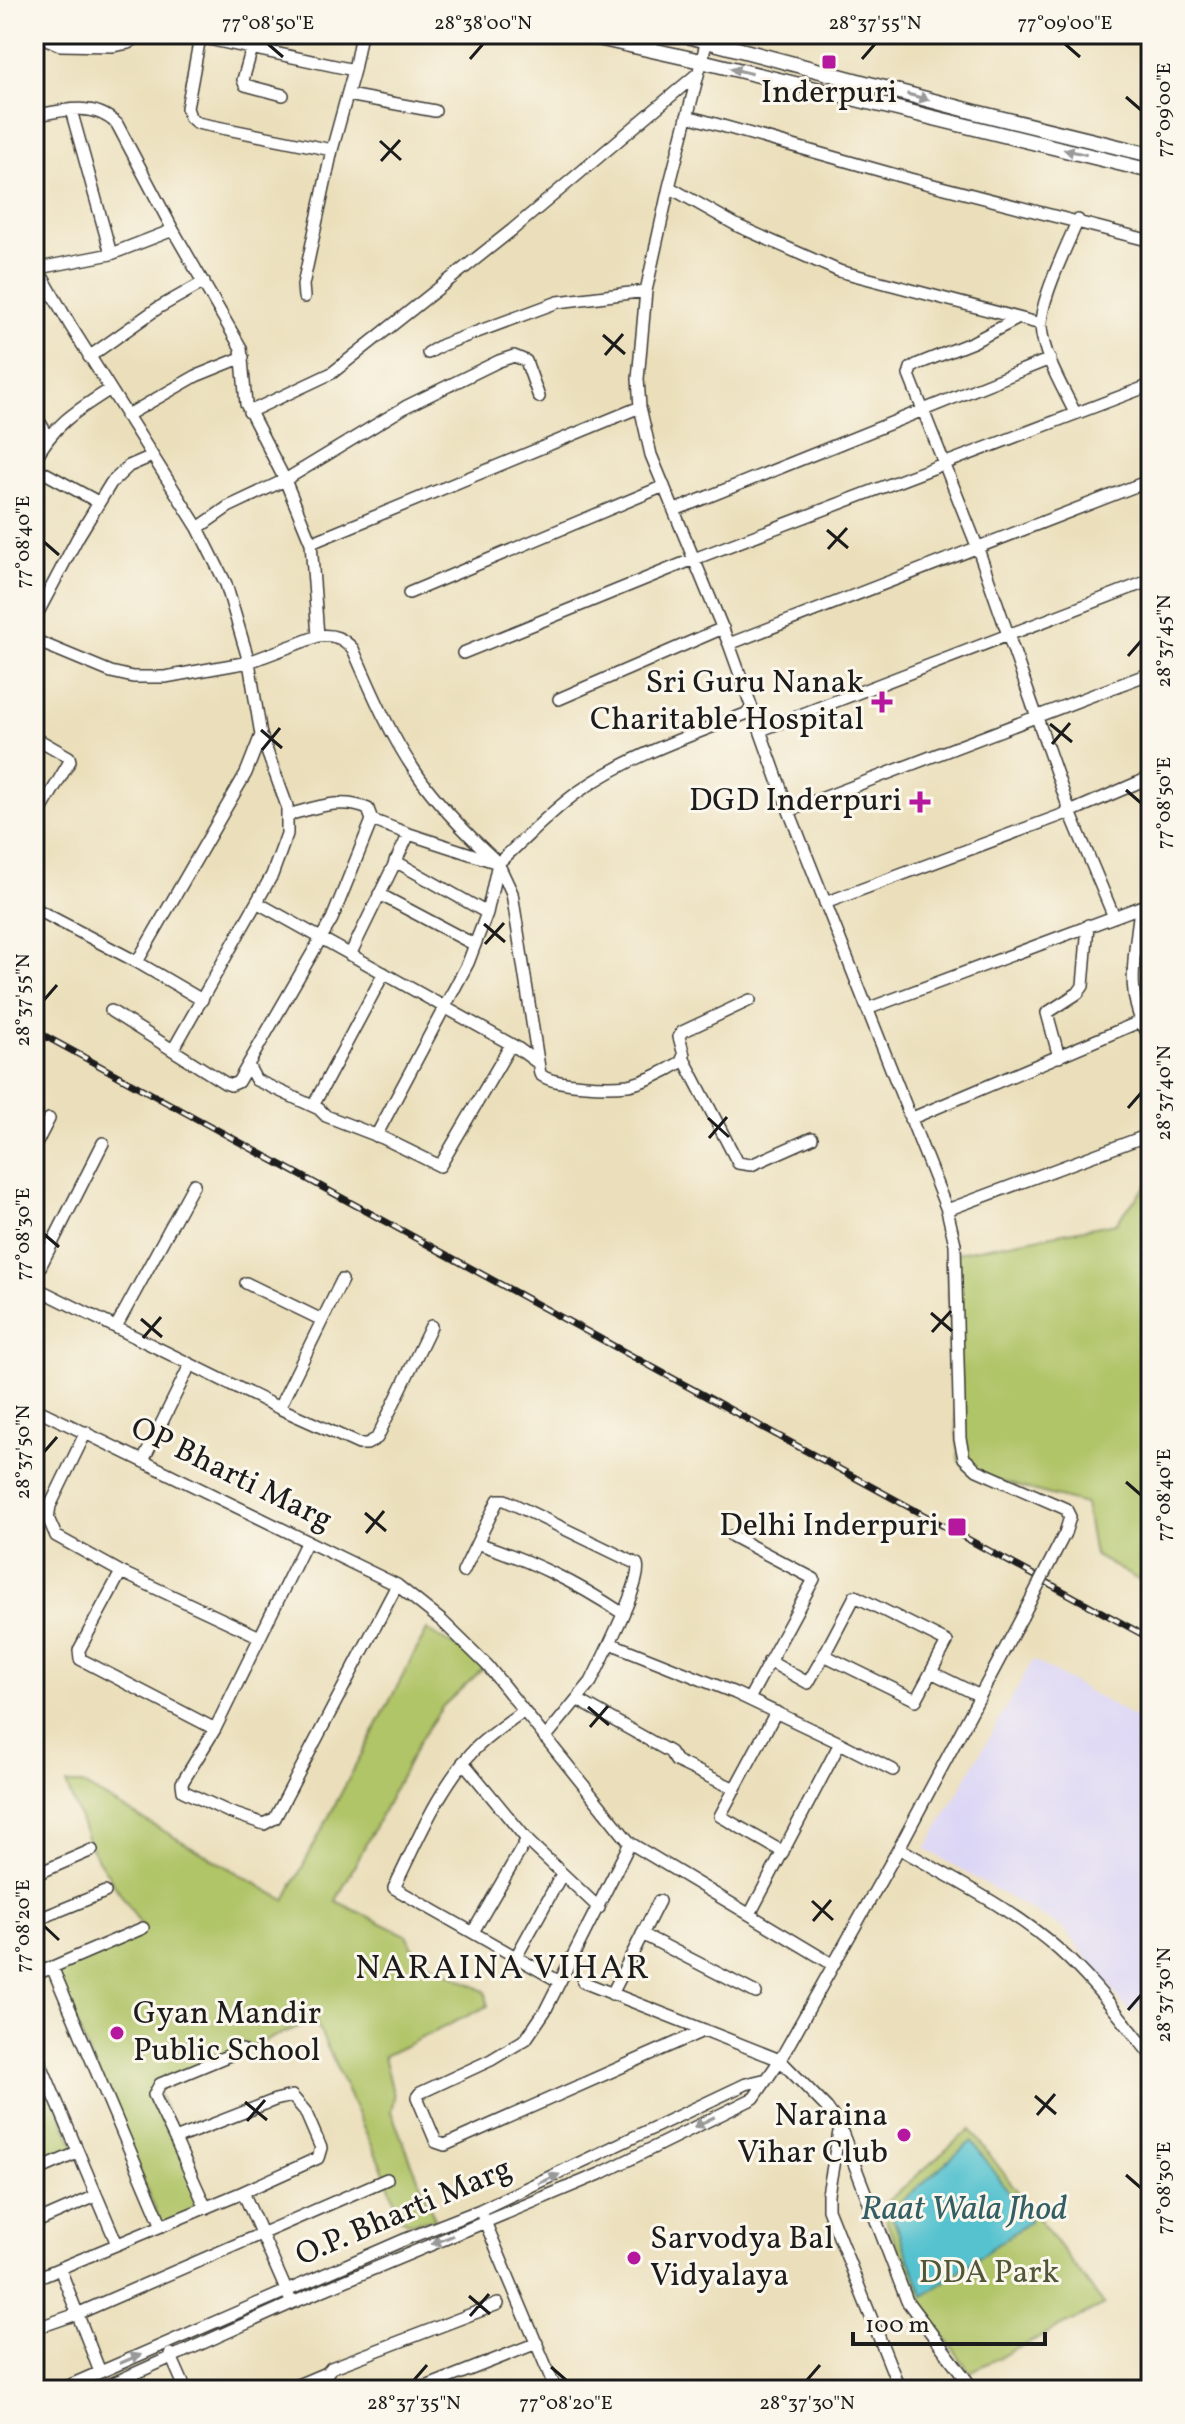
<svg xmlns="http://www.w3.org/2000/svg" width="1185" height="2424" viewBox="0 0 1185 2424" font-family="Vollkorn,serif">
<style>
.built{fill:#dcd6f6}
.green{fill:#b0c468;stroke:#667042;stroke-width:2}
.water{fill:#56c2cf;stroke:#396f76;stroke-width:2}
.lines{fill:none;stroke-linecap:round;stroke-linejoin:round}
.minor-casing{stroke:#3b3934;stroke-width:14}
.tertiary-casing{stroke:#3b3934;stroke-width:17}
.minor{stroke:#fff;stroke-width:11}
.tertiary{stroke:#fff;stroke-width:14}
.rail-casing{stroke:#1c1c1c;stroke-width:7}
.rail{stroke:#fbf7ec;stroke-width:4;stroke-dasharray:12;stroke-linecap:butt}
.minor-bridge-casing{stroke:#3b3934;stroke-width:14;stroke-linecap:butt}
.minor-bridge{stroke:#fff;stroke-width:11}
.oneway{fill:#999}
.ticks{fill:none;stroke:#1c1c1c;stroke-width:3}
.poi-dot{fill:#b5179e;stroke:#fbf7ec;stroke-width:3}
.labels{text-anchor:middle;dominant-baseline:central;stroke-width:6;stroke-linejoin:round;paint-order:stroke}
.poi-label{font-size:32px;fill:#1c1c1c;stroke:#fbf7ec;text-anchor:end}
.street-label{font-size:32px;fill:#1c1c1c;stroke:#fbf7ec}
.park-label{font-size:32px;fill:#505737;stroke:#fbf7ec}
.neighbourhood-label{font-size:34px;letter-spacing:2px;fill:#1c1c1c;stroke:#fbf7ec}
.water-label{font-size:34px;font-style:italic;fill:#335e64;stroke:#fbf7ec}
.neatline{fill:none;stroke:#1c1c1c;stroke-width:3}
.ticks-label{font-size:20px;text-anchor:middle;fill:#1c1c1c}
</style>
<rect width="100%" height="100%" fill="#fbf7ec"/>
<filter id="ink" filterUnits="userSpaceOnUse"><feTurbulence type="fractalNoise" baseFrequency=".0125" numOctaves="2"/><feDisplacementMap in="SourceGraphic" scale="16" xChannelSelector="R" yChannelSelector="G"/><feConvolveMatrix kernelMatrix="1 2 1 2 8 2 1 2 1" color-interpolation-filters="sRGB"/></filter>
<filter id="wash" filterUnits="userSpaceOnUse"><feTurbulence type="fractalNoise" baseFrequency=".006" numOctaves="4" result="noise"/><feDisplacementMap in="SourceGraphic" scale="32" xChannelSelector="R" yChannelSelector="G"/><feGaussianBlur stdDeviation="1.8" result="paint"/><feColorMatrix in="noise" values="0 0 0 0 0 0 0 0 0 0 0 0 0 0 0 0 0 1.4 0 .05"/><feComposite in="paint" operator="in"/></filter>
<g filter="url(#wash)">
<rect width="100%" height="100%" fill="#ebdfbb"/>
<path class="built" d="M 1033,1660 L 1151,1727 L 1151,1988 L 1132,2015 L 1065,1930 L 926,1849 Z"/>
<path class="green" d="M 1151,1180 L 1151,1587 L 1094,1555 L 1085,1504 L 975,1475 L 959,1461 L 946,1255 L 1116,1223 Z
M 427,1630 L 487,1665 L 443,1706 L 420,1740 L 336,1901 L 406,1935 L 419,1958 L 486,1992 L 488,2006 L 384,2056 L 394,2097 L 391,2112 L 435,2219 L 411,2223 L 400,2218 L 387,2179 L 315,2020 L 242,2050 L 157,2089 L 206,2208 L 162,2226 L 52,1967 L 143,1928 L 92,1850 L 66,1784 L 81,1784 L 285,1900 Z
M 40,2062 L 77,2153 L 34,2172 L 34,2065 Z
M 970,2129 L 1104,2305 L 970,2372 L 919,2301 L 881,2207 Z"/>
<path class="water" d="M 972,2141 L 1030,2221 L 924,2296 L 890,2211 Z"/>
</g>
<g filter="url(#ink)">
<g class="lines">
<defs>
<path id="minor" d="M 35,34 L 60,45 L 112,46 L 128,43 L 142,34
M 185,34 L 354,70 L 361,34
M 200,37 L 187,108 L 190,117 L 197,123 L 332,150 L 354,70
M 707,40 L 669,187 L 646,291 L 638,379 L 640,407 L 651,455 L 729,644 L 789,811 L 947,1210 L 955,1244 L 960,1439 L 964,1458 L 977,1470 L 1066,1509 L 1070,1517 L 1065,1533
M 252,48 L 243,80 L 245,85 L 283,95
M 348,95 L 435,111
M 71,110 L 111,254
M 34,116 C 62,110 94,101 117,124 L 173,230 L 241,348 L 246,404 L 285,480 L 311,543
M 687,116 L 910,179 L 1151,241
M 669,187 L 738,226 L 839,271 L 1041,324
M 34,255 L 38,269 L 70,325 L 198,528 L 226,584 L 249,662 L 261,735 L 287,806 L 287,834 L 272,875 L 173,1050
M 34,269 L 111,254 L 173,230
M 304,297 L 303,285 L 332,150
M 1017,319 L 973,342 L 918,364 L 911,368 L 909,375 L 977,546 L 1070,812 L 1114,917
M 428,353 L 442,345 L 558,302 L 646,291
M 89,357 L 158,308 L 204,282
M 249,412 L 332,373 L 512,230 L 697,74
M 34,413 L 48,436
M 1075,413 C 1062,386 1043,356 1041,326 C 1040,301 1067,245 1078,220
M 126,416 L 196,376 L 243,357
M 34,461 C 54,424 76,411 109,390
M 34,467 L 98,502
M 675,510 L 1050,359
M 198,528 L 228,507 L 285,480 L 407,406 L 499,361 L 514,356 L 526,361 L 539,397
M 409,593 L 664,486
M 34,620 L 78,537 L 111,483 L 129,466 L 152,456
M 318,636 L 311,543 L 640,407
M 34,640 L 111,672 L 133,677 L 165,677 L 249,662 L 318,636 C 333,634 343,638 353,649 C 371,690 389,733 415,771 C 437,804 469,836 498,863 C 525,840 551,810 581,790 C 633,754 695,734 753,711
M 729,644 L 1151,480
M 463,653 L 694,559 L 1151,385
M 559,699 L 723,628
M 761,730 L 1151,580
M 34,737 L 69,757 L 70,761 L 34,822
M 789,811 L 1151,673
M 372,820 L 409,834 L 498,863 L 512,893 L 540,1074 C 551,1086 610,1087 628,1085 C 645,1082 667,1071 681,1062 L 684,1055 L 679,1037 L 682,1032 L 750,1000
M 395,861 L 487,913
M 379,894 L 475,945
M 258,903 L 516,1047
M 825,903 L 1070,812 L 1151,777
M 34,908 L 137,962 L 246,773 L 261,735
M 1140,908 C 1135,955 1123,997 1151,1039
M 350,955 L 409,834
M 137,962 L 202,1000
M 867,1009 L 1151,903
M 111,1011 L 225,1083 L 231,1085 L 238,1082 L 332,919 L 372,820 L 368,809 C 341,797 315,808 288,815
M 1059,1057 L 1047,1013 L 1078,993 L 1083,986 L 1088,925
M 684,1059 L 738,1163 L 751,1165 L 812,1138
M 248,1065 L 256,1080 L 319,1109 L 326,1116 L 383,1138 L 440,1166 L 509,1048 L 516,1047 L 538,1063
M 313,1106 L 384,973
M 910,1119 L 1139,1022
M 376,1136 L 468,963 L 487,913 L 498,863
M 34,1148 L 49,1119
M 947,1210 L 1151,1134
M 34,1279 L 103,1143
M 246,1283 L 322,1320
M 34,1287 L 279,1408 L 359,1444 L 367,1444 L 377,1438 L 431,1326
M 116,1327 L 194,1184
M 34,1408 L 397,1585 L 442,1621 L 487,1665 L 630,1843 L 832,1964
M 279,1408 L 342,1280
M 86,1432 L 50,1506 L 48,1518 L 56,1536 L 121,1572 L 260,1637
M 143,1461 L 190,1365
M 732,1536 L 814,1579 L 749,1699
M 307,1541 L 215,1729 L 182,1783 L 183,1791 L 229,1812 L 264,1824 L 275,1818 L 397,1585
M 121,1572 L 79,1650 L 80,1659 L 215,1729
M 463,1572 L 477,1543
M 855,1596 L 947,1642 L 916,1700 L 824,1655 Z
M 610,1643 C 617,1627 642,1578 637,1564 L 505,1500 L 498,1500 L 477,1543 C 532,1561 575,1582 622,1613
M 769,1661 L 808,1683 L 824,1655
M 931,1672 L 980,1696
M 578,1700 L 670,1752 L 676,1761 L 735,1789
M 523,1711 C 507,1723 489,1735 475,1749 C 439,1787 417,1842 394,1888 L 560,1982
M 776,1712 L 720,1816 L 783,1852
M 545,1738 L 591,1682 L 610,1643 L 735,1693 L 840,1743 L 750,1914
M 840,1743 L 893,1770
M 463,1762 L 529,1842 L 599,1908
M 630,1843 L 545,2011 L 526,2039 L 491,2060 L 420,2093 L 417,2097 L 436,2142 L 445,2145 L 705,2030
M 899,1848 C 953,1880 1012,1908 1059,1950 C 1094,1981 1121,2019 1151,2055
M 34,1860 L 39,1873 L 92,1850
M 34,1921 L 105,1892
M 473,1932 L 527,1839
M 642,1934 L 756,1993
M 516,1957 L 562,1874
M 52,1967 L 162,2226
M 34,1975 L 143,1928
M 583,1982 L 780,2060 L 827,2108 L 840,2126 L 828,2194 L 828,2209 L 900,2390
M 612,1994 L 659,1901
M 34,2048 L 40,2062 L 35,2065
M 242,2050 L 160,2084 L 154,2095 L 175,2139 L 275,2100 L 292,2096 L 305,2111 L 321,2148 L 318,2158 L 243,2192 L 290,2299
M 40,2062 L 117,2244
M 840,2127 L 907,2301 L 974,2390
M 175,2139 L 206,2208
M 34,2172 L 77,2153
M 483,2217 L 556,2390
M 34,2223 L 96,2196
M 60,2269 L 100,2372
M 34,2279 L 243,2192
M 34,2329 L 77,2314 L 387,2179
M 170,2354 L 186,2390
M 288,2389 L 326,2373
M 59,2390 L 406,2239 L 480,2210 L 746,2084 L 767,2079
M 98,2390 L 292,2303 L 602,2173 L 754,2098 L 780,2060 L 899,1848 L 1022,1617
M 331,2390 L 325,2376 L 331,2368 L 498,2304
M 418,2390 L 537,2343"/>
<path id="tertiary" d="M 580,34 L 701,61 L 1151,171
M 680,34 L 979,113 L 1151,155"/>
</defs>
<use href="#minor" class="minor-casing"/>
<use href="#tertiary" class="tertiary-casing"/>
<use href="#minor" class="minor"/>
<use href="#tertiary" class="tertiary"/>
<defs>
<path id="rail" d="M 34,1030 L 1151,1639"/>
</defs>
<use href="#rail" class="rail-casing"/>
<use href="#rail" class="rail"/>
<defs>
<path id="minor-bridge" d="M 1022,1617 L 1065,1533"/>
</defs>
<use href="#minor-bridge" class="minor-bridge-casing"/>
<use href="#minor-bridge" class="minor-bridge"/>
</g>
<defs><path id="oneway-solid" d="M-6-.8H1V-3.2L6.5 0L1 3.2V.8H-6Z" transform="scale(2)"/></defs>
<g class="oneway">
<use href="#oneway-solid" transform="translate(741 71) rotate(-166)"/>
<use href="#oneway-solid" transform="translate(918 97) rotate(15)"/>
<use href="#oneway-solid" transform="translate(1075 152) rotate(-167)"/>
<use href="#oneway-solid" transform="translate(704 2122) rotate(154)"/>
<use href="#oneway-solid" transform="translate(549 2179) rotate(-24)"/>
<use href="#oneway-solid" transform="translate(442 2240) rotate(158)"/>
<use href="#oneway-solid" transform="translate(130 2359) rotate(-23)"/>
</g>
</g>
<path class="ticks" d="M 268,44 L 283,57M 1065,44 L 1080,57M 470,59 L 483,44M 862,59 L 875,44M 1126,97 L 1141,110M 380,141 L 401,160M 381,161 L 400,140M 603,335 L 625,354M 605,355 L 623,334M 827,530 L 848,548M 44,542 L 59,555M 828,549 L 847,528M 1128,656 L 1141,641M 1050,724 L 1072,742M 261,730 L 282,748M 1052,744 L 1070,723M 262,750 L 280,728M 1126,790 L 1141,803M 484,924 L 505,942M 485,944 L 504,923M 44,1000 L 57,985M 1128,1108 L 1141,1093M 708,1118 L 729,1137M 709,1138 L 727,1117M 44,1234 L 59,1247M 931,1313 L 952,1331M 141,1319 L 162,1337M 932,1332 L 951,1311M 143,1338 L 161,1317M 44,1452 L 57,1437M 1126,1482 L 1141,1495M 365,1513 L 386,1531M 366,1533 L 384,1511M 588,1707 L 609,1725M 590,1727 L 608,1706M 812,1901 L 833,1920M 813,1921 L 831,1900M 44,1926 L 59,1940M 1128,2010 L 1141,1995M 1035,2096 L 1056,2114M 245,2102 L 267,2120M 1037,2115 L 1055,2094M 247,2121 L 265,2100M 1126,2175 L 1141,2188M 469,2296 L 490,2314M 470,2316 L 489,2294M 551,2367 L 566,2380M 414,2380 L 427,2365M 807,2380 L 820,2365"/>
<g class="poi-dot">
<rect x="821" y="54" width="16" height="16" rx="4"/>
<path d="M878 690h8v8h8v8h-8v8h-8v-8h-8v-8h8z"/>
<path d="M916 790h8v8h8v8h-8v8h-8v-8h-8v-8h8z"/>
<rect x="947" y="1517" width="20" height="20" rx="4"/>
<circle cx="117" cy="2033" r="8"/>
<circle cx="904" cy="2135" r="8"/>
<circle cx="634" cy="2258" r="8"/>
</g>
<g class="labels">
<g class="poi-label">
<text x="829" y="94" text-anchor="middle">Inderpuri</text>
<text x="864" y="684">Sri Guru Nanak<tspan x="864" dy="37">Charitable Hospital</tspan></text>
<text x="902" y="802">DGD Inderpuri</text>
<text x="939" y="1527">Delhi Inderpuri</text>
<text x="133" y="2015" text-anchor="start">Gyan Mandir<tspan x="133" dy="37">Public School</tspan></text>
<text x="888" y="2117">Naraina<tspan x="888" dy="37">Vihar Club</tspan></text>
<text x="650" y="2240" text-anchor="start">Sarvodya Bal<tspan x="650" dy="37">Vidyalaya</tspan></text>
</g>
<g class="street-label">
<text transform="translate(231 1475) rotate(26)">OP Bharti Marg</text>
<text transform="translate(404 2213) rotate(-23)">O.P. Bharti Marg</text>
</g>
<g class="park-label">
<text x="989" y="2274">DDA Park</text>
</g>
<g class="neighbourhood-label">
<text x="503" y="1969">NARAINA VIHAR</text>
</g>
<g class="water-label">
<text x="964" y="2210">Raat Wala Jhod</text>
</g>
</g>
<rect width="1185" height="2424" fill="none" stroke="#fbf7ec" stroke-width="88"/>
<path d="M853 2332v12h192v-12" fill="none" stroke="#1c1c1c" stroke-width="4"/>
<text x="865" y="2332" font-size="24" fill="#1c1c1c" stroke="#fbf7ec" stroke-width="6" paint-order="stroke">100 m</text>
<rect x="44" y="44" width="1097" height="2336" class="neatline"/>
<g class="ticks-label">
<text x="268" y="29">77°08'50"E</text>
<text x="483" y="29">28°38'00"N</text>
<text x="875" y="29">28°37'55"N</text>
<text x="1065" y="29">77°09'00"E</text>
<text transform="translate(1163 110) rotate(-90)" y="7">77°09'00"E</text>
<text transform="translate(22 542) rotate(-90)" y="7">77°08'40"E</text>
<text transform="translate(1163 641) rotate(-90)" y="7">28°37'45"N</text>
<text transform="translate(1163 803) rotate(-90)" y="7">77°08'50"E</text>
<text transform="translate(22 1000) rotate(-90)" y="7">28°37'55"N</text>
<text transform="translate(1163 1093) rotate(-90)" y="7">28°37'40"N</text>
<text transform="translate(22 1234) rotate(-90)" y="7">77°08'30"E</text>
<text transform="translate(22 1452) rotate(-90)" y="7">28°37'50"N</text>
<text transform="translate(1163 1495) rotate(-90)" y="7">77°08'40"E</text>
<text transform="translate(22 1926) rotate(-90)" y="7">77°08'20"E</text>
<text transform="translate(1163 1995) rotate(-90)" y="7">28°37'30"N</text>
<text transform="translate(1163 2188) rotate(-90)" y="7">77°08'30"E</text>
<text x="414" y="2409">28°37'35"N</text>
<text x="566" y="2409">77°08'20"E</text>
<text x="807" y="2409">28°37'30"N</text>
</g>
</svg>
